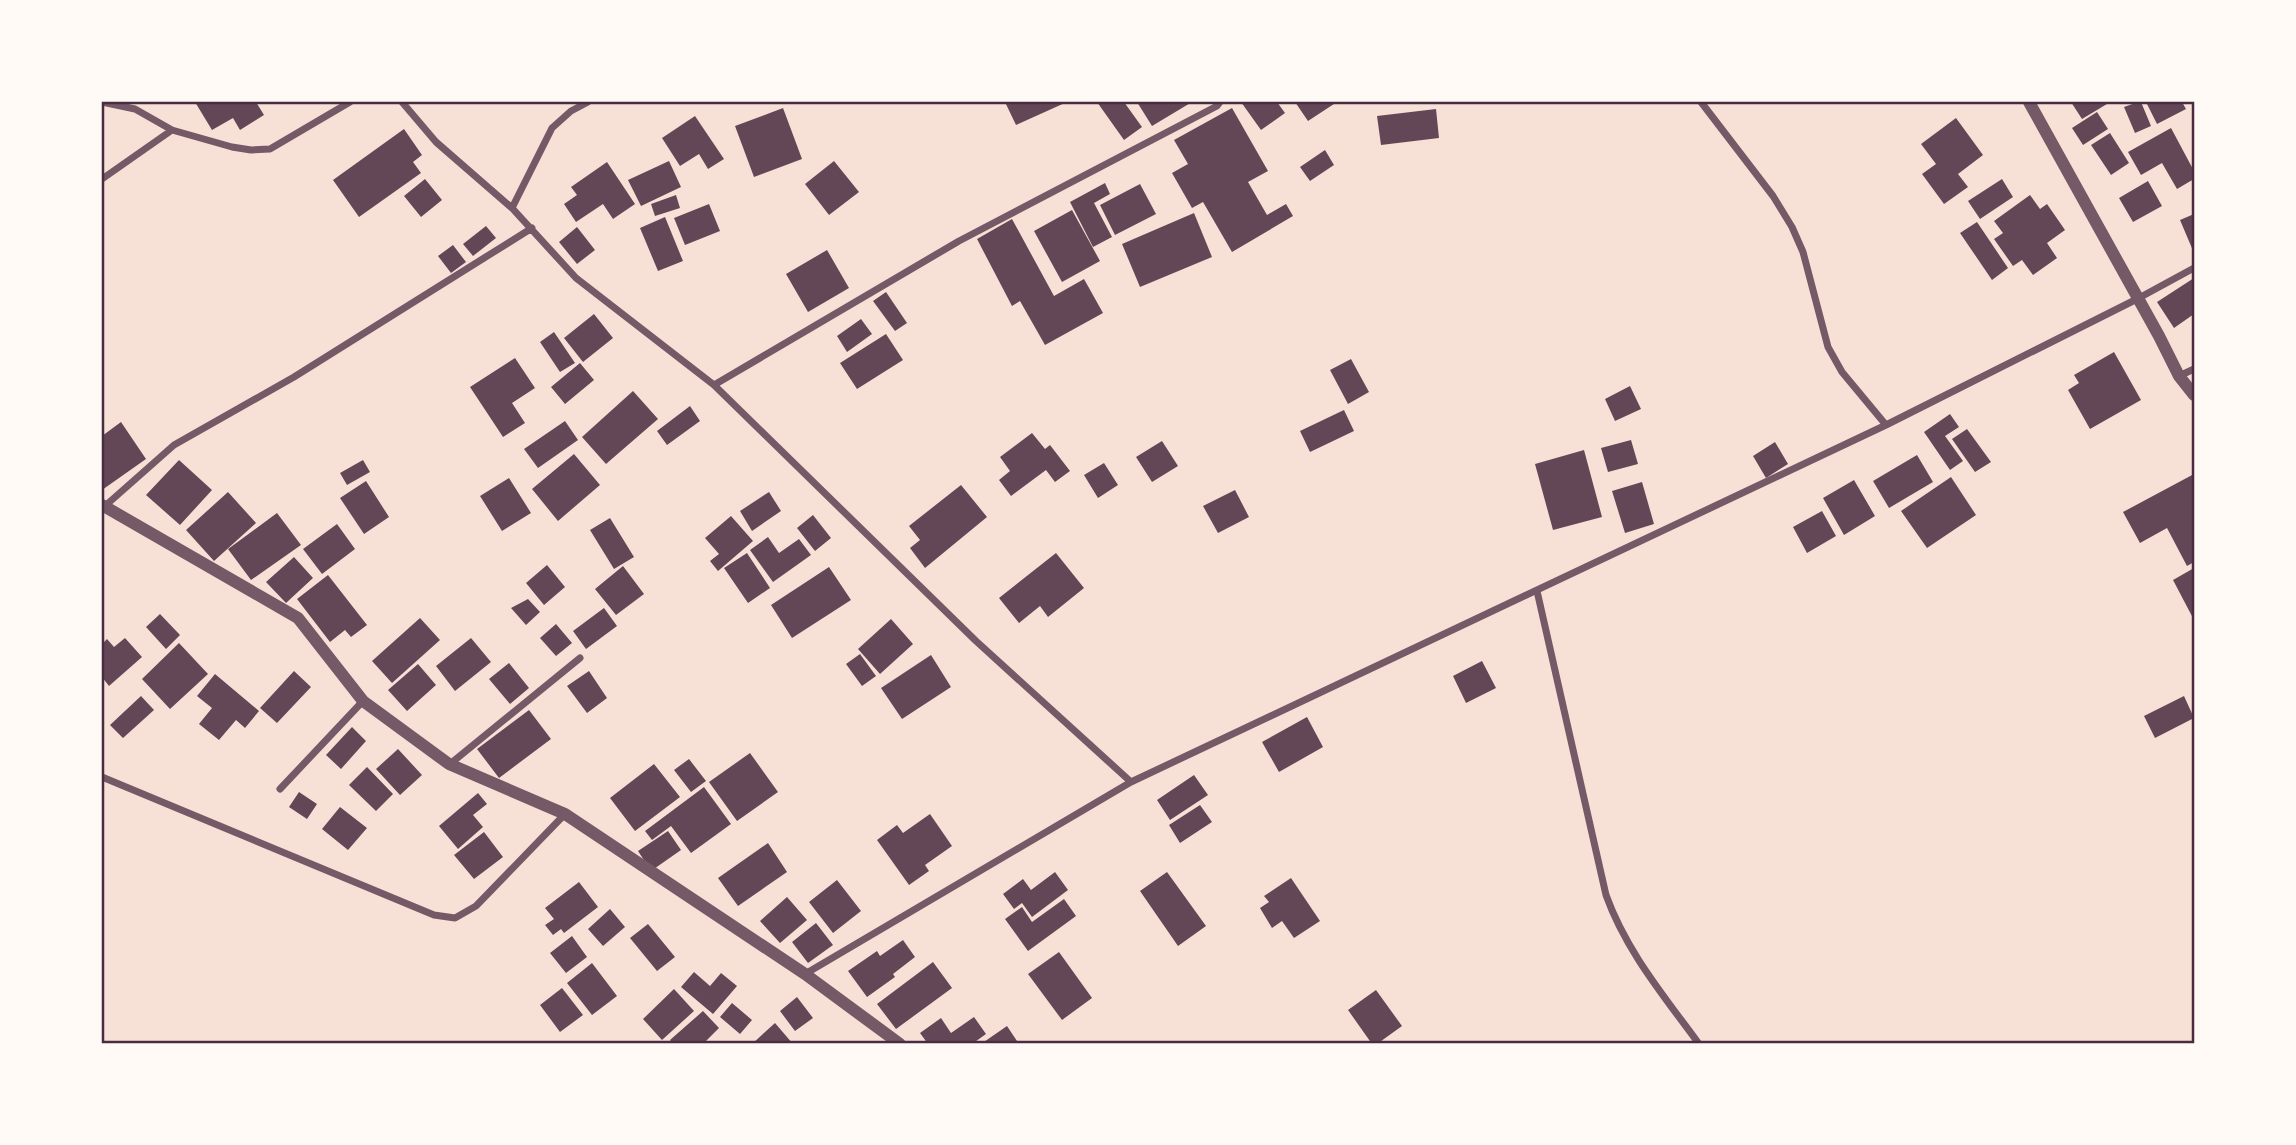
<svg xmlns="http://www.w3.org/2000/svg" width="2296" height="1145" viewBox="0 0 2296 1145" font-family="Commissioner,sans-serif">
<style>
.building{fill:#644757}
.lines{fill:none;stroke-linecap:round;stroke-linejoin:round}
.minor{stroke:#755966;stroke-width:7}
.tertiary{stroke:#755966;stroke-width:12}
.neatline{fill:none;stroke:#4a2c40;stroke-width:2.5}
</style>
<rect width="100%" height="100%" fill="#f7e1d7"/>
<path class="building" d="M 195,102 L 256,102 L 264,115 L 240,130 L 233,118 L 212,130 Z
M 1005,102 L 1067,102 L 1016,125 Z
M 1097,102 L 1124,102 L 1142,127 L 1124,140 Z
M 1137,102 L 1192,102 L 1152,126 Z
M 1241,102 L 1277,102 L 1285,113 L 1261,130 Z
M 1295,102 L 1337,102 L 1308,121 Z
M 2071,102 L 2105,102 L 2107,104 L 2082,119 Z
M 2138,102 L 2141,102 L 2151,126 L 2135,133 L 2124,107 Z
M 2146,102 L 2182,102 L 2186,109 L 2157,124 Z
M 783,108 L 802,159 L 754,177 L 735,126 Z
M 1232,108 L 1268,171 L 1248,182 L 1267,215 L 1286,204 L 1293,216 L 1232,252 L 1203,202 L 1192,208 L 1172,173 L 1188,164 L 1174,140 Z
M 1436,109 L 1439,138 L 1381,145 L 1377,116 Z
M 2097,112 L 2108,129 L 2083,145 L 2072,128 Z
M 695,116 L 724,159 L 708,169 L 699,154 L 680,166 L 662,138 Z
M 1956,118 L 1983,155 L 1958,174 L 1968,187 L 1944,204 L 1922,174 L 1936,164 L 1921,144 Z
M 2171,128 L 2194,171 L 2194,179 L 2177,189 L 2162,163 L 2141,175 L 2128,152 Z
M 404,129 L 422,155 L 413,162 L 421,173 L 359,217 L 333,180 Z
M 2110,133 L 2129,163 L 2111,175 L 2091,145 Z
M 1325,150 L 1334,165 L 1310,181 L 1300,167 Z
M 669,161 L 681,187 L 641,206 L 628,180 Z
M 834,161 L 859,192 L 829,215 L 805,184 Z
M 607,162 L 635,204 L 613,219 L 603,204 L 576,222 L 564,204 L 577,195 L 571,187 Z
M 425,179 L 442,200 L 421,217 L 404,196 Z
M 2002,179 L 2013,197 L 1980,219 L 1968,201 Z
M 2148,181 L 2162,206 L 2133,222 L 2119,198 Z
M 1105,183 L 1110,194 L 1094,203 L 1112,237 L 1093,247 L 1070,202 Z
M 1140,184 L 1156,214 L 1115,235 L 1100,205 Z
M 676,195 L 680,208 L 655,216 L 651,204 Z
M 2030,195 L 2040,209 L 2047,204 L 2065,230 L 2047,243 L 2057,258 L 2033,275 L 2022,260 L 2013,266 L 1994,239 L 2003,233 L 1994,221 Z
M 709,204 L 720,231 L 685,245 L 674,218 Z
M 1072,210 L 1100,261 L 1062,282 L 1034,231 Z
M 1194,213 L 1212,257 L 1140,287 L 1122,244 Z
M 2194,214 L 2194,253 L 2180,220 Z
M 665,217 L 683,261 L 658,271 L 640,228 Z
M 1012,219 L 1054,296 L 1084,279 L 1103,313 L 1045,345 L 1020,301 L 1012,306 L 977,239 Z
M 1977,222 L 2008,268 L 1992,280 L 1960,233 Z
M 486,226 L 496,238 L 473,256 L 463,244 Z
M 577,227 L 595,250 L 577,264 L 559,242 Z
M 453,245 L 466,262 L 451,273 L 438,256 Z
M 827,250 L 849,288 L 808,312 L 786,274 Z
M 2194,278 L 2194,314 L 2174,328 L 2157,302 Z
M 886,292 L 907,323 L 895,331 L 873,301 Z
M 594,314 L 613,338 L 583,362 L 564,338 Z
M 861,319 L 872,334 L 847,352 L 837,336 Z
M 554,332 L 575,363 L 560,372 L 540,342 Z
M 886,334 L 903,360 L 857,389 L 840,363 Z
M 2114,352 L 2141,400 L 2090,429 L 2068,390 L 2079,383 L 2074,375 Z
M 515,358 L 535,388 L 512,403 L 525,423 L 503,437 L 470,387 Z
M 1351,359 L 1369,392 L 1348,404 L 1330,370 Z
M 580,363 L 594,380 L 565,404 L 551,387 Z
M 1630,386 L 1641,409 L 1615,421 L 1605,399 Z
M 633,391 L 658,419 L 606,464 L 582,437 Z
M 690,406 L 700,421 L 667,445 L 657,431 Z
M 1344,410 L 1354,431 L 1310,452 L 1300,431 Z
M 1950,414 L 1959,427 L 1945,436 L 1963,461 L 1950,470 L 1924,432 Z
M 565,421 L 578,440 L 538,468 L 524,449 Z
M 121,422 L 146,459 L 102,490 L 102,436 Z
M 1967,429 L 1991,462 L 1975,472 L 1952,439 Z
M 1032,433 L 1045,449 L 1050,445 L 1070,471 L 1055,482 L 1046,470 L 1011,496 L 999,480 L 1010,471 L 1000,457 Z
M 1631,440 L 1638,464 L 1608,472 L 1601,448 Z
M 1162,441 L 1178,466 L 1152,482 L 1136,457 Z
M 1775,442 L 1788,464 L 1766,478 L 1753,456 Z
M 1584,450 L 1602,517 L 1553,530 L 1535,464 Z
M 574,454 L 600,485 L 558,521 L 532,489 Z
M 1917,455 L 1933,482 L 1889,508 L 1873,481 Z
M 179,460 L 212,490 L 180,525 L 146,495 Z
M 363,460 L 370,472 L 347,485 L 340,473 Z
M 1104,463 L 1118,485 L 1098,498 L 1084,475 Z
M 2194,474 L 2194,562 L 2187,566 L 2167,528 L 2140,543 L 2123,512 Z
M 1951,477 L 1976,515 L 1927,548 L 1901,511 Z
M 509,478 L 531,513 L 502,531 L 480,496 Z
M 1854,480 L 1875,516 L 1844,535 L 1823,498 Z
M 366,481 L 389,517 L 364,534 L 340,498 Z
M 1642,482 L 1654,524 L 1625,533 L 1612,491 Z
M 961,485 L 987,517 L 925,568 L 910,548 L 920,540 L 909,526 Z
M 1235,490 L 1249,517 L 1218,533 L 1203,506 Z
M 228,492 L 256,523 L 214,561 L 186,530 Z
M 769,492 L 781,511 L 752,531 L 740,511 Z
M 1822,511 L 1836,536 L 1807,553 L 1793,527 Z
M 277,513 L 301,545 L 251,580 L 228,549 Z
M 813,515 L 831,538 L 815,551 L 797,528 Z
M 731,516 L 753,541 L 718,571 L 710,561 L 719,554 L 705,538 Z
M 610,518 L 634,557 L 614,569 L 590,530 Z
M 337,524 L 355,549 L 322,574 L 303,549 Z
M 768,537 L 779,553 L 799,539 L 811,555 L 773,582 L 750,550 Z
M 747,553 L 770,588 L 748,603 L 724,568 Z
M 1056,553 L 1084,588 L 1048,617 L 1040,606 L 1019,623 L 999,598 Z
M 294,557 L 313,578 L 286,603 L 266,582 Z
M 547,565 L 565,587 L 544,605 L 526,583 Z
M 623,566 L 644,594 L 616,615 L 595,589 Z
M 829,567 L 851,600 L 792,638 L 771,605 Z
M 2194,568 L 2194,620 L 2173,580 Z
M 328,575 L 367,625 L 351,637 L 345,630 L 330,642 L 297,599 Z
M 528,599 L 540,612 L 526,625 L 511,608 Z
M 604,608 L 617,626 L 586,649 L 573,631 Z
M 160,614 L 180,635 L 166,649 L 146,627 Z
M 420,618 L 440,640 L 392,683 L 372,661 Z
M 891,619 L 913,644 L 880,674 L 858,649 Z
M 556,624 L 572,643 L 556,656 L 540,638 Z
M 125,638 L 142,657 L 109,686 L 102,677 L 102,644 L 107,639 L 114,647 Z
M 471,638 L 491,662 L 455,691 L 436,666 Z
M 179,643 L 208,674 L 170,709 L 142,679 Z
M 860,654 L 876,676 L 862,686 L 846,664 Z
M 931,655 L 951,687 L 902,719 L 881,688 Z
M 1482,661 L 1496,688 L 1466,703 L 1453,676 Z
M 509,663 L 529,688 L 510,704 L 489,679 Z
M 418,664 L 436,685 L 407,711 L 388,690 Z
M 294,671 L 311,687 L 277,723 L 260,708 Z
M 589,671 L 607,698 L 587,713 L 567,686 Z
M 215,674 L 259,711 L 245,728 L 236,720 L 219,740 L 199,724 L 212,708 L 197,696 Z
M 141,696 L 154,710 L 123,738 L 110,725 Z
M 2184,696 L 2194,718 L 2155,738 L 2144,716 Z
M 529,710 L 551,739 L 499,778 L 477,749 Z
M 1307,717 L 1323,747 L 1279,772 L 1262,742 Z
M 352,727 L 366,741 L 341,769 L 326,755 Z
M 398,749 L 422,775 L 400,795 L 376,769 Z
M 750,753 L 778,792 L 737,821 L 709,782 Z
M 689,759 L 706,781 L 691,792 L 674,770 Z
M 654,764 L 680,797 L 635,831 L 610,798 Z
M 367,767 L 393,794 L 376,811 L 349,785 Z
M 1194,775 L 1208,795 L 1170,820 L 1157,800 Z
M 704,787 L 731,824 L 691,853 L 671,826 L 652,840 L 645,831 Z
M 299,792 L 317,804 L 307,819 L 289,807 Z
M 478,793 L 487,804 L 473,815 L 483,827 L 458,849 L 439,826 Z
M 1200,805 L 1212,822 L 1180,843 L 1169,825 Z
M 340,807 L 367,828 L 348,850 L 322,829 Z
M 930,814 L 952,846 L 925,865 L 929,871 L 909,885 L 877,840 L 897,825 L 903,833 Z
M 668,831 L 681,850 L 651,871 L 638,851 Z
M 484,832 L 503,857 L 474,879 L 454,855 Z
M 768,843 L 787,872 L 738,906 L 718,878 Z
M 1055,872 L 1068,890 L 1032,917 L 1022,903 L 1014,909 L 1003,894 L 1023,879 L 1031,890 Z
M 1167,872 L 1206,926 L 1178,946 L 1140,891 Z
M 1291,878 L 1320,921 L 1294,938 L 1282,921 L 1272,928 L 1260,908 L 1269,902 L 1264,896 Z
M 837,880 L 861,911 L 833,933 L 809,902 Z
M 579,882 L 598,907 L 564,933 L 561,929 L 553,935 L 545,925 L 554,919 L 545,908 Z
M 787,897 L 807,920 L 780,943 L 760,921 Z
M 1064,899 L 1076,916 L 1028,951 L 1005,919 L 1022,907 L 1032,922 Z
M 610,909 L 625,927 L 603,946 L 588,929 Z
M 816,923 L 833,945 L 808,963 L 792,942 Z
M 648,924 L 675,957 L 657,971 L 630,938 Z
M 572,936 L 587,957 L 566,973 L 550,953 Z
M 903,940 L 915,957 L 893,974 L 895,977 L 867,997 L 848,971 L 877,951 L 880,956 Z
M 1059,952 L 1092,998 L 1062,1020 L 1028,974 Z
M 933,962 L 952,988 L 896,1029 L 877,1004 Z
M 592,963 L 617,996 L 592,1015 L 567,983 Z
M 694,972 L 710,986 L 721,973 L 737,986 L 713,1014 L 681,987 Z
M 562,988 L 583,1015 L 560,1032 L 540,1005 Z
M 674,989 L 694,1011 L 662,1040 L 643,1019 Z
M 1376,990 L 1402,1026 L 1377,1044 L 1372,1044 L 1348,1010 Z
M 797,997 L 813,1018 L 795,1031 L 780,1011 Z
M 732,1003 L 752,1020 L 740,1034 L 720,1017 Z
M 703,1011 L 719,1028 L 703,1044 L 673,1044 L 670,1040 Z
M 974,1017 L 986,1034 L 972,1044 L 928,1044 L 920,1033 L 941,1018 L 951,1033 Z
M 775,1023 L 793,1044 L 752,1044 Z
M 1007,1026 L 1019,1044 L 981,1044 Z"/>
<g class="lines">
<path class="minor" d="M 102,102 L 135,109 L 172,130
M 402,102 L 436,142 L 512,208 L 576,278 L 714,385 L 976,641 L 1131,782
M 1701,102 L 1773,196 L 1792,227 L 1803,252 L 1828,347 L 1842,372 L 1886,425
M 102,179 L 172,130 L 232,147 L 251,150 L 270,149 L 350,102
M 512,208 L 552,128 L 571,111 L 588,102
M 2179,376 L 2194,369
M 714,385 L 959,241 L 1217,106 L 1220,102
M 105,506 L 174,445 L 294,377 L 532,228
M 1537,591 L 1606,895 C 1626,951 1664,996 1699,1044
M 450,764 L 580,658
M 102,777 L 434,915 L 455,918 L 476,906 L 565,814
M 280,789 L 363,701
M 805,974 L 1131,782 L 1886,425 L 2137,299 L 2194,268"/>
<path class="tertiary" d="M 2029,102 L 2159,336 L 2179,376 L 2194,395
M 102,505 L 298,618 L 363,701 L 449,764 L 565,814 L 805,974 L 900,1044"/>
</g>
<rect width="2296" height="1145" fill="none" stroke="#fffaf5" stroke-width="206"/>
<rect x="103" y="103" width="2090" height="939" class="neatline"/>
</svg>
